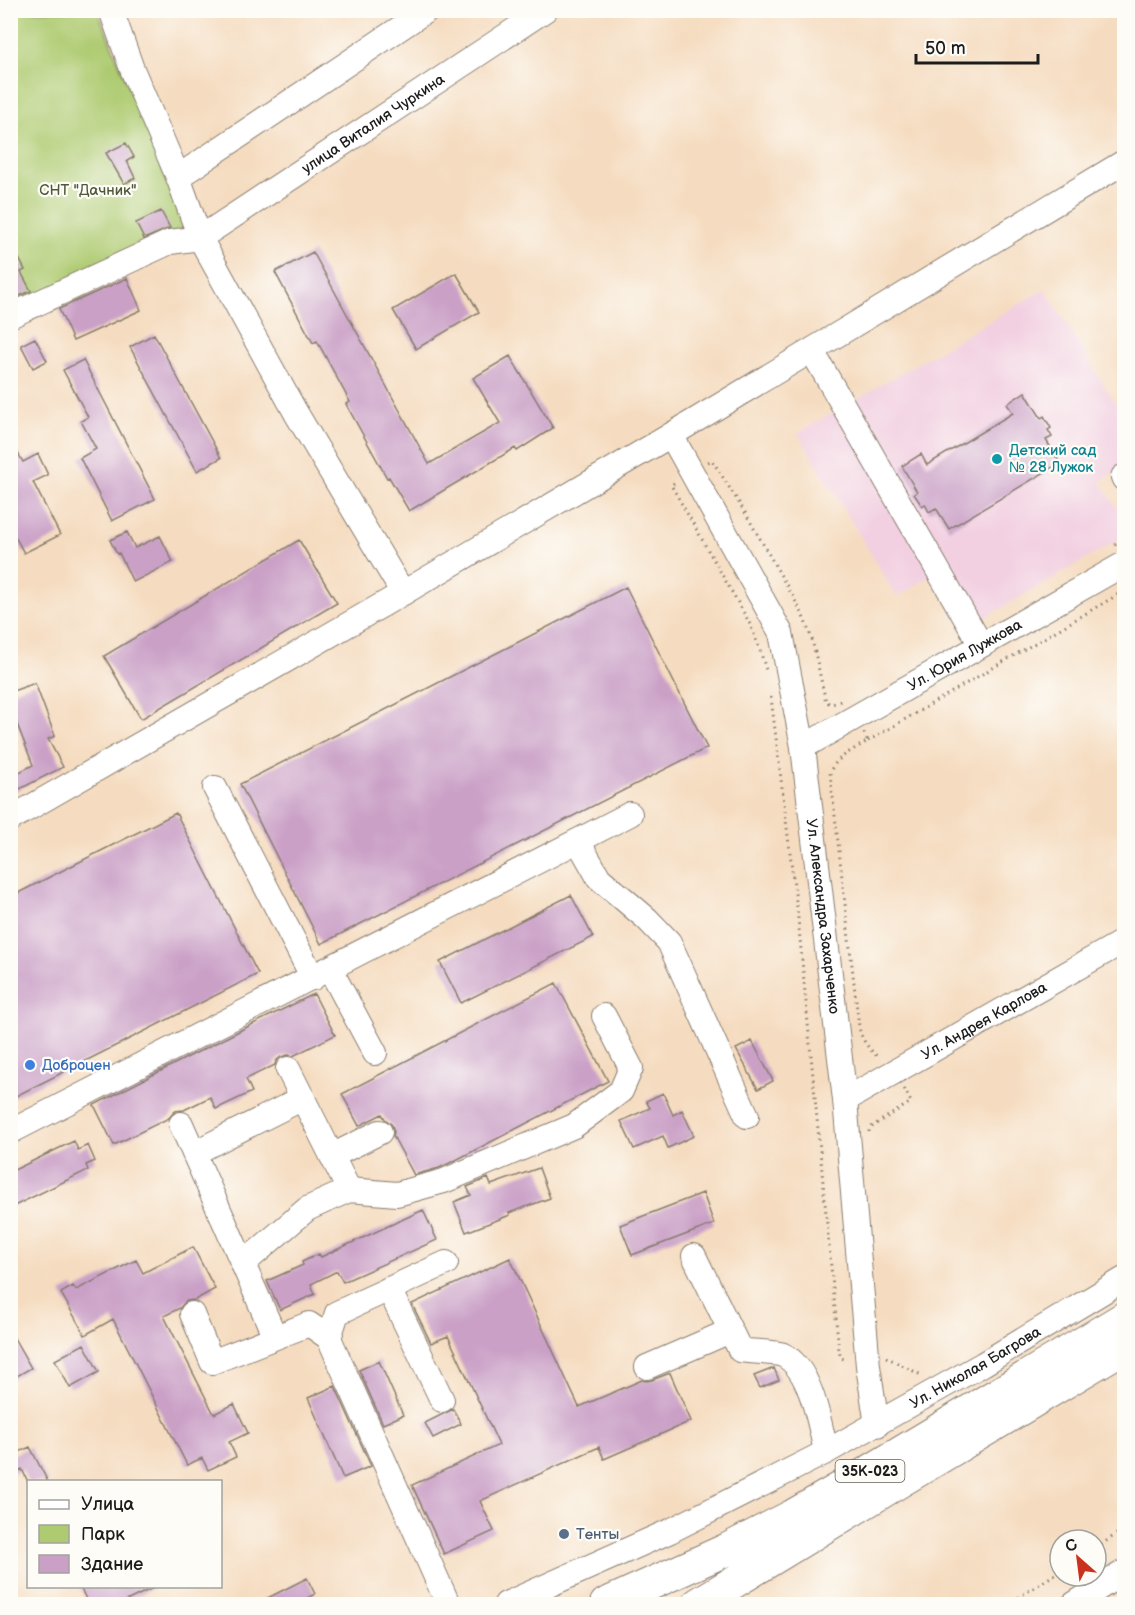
<svg xmlns="http://www.w3.org/2000/svg" width="1135" height="1615" viewBox="0 0 1135 1615" font-family="'Balsamiq Sans',sans-serif">
<style>
.built{fill:#f2cfe1}
.green{fill:#aecb71;stroke:#657446;stroke-width:1.5}
.building{fill:#caa0c7}
.lines{fill:none;stroke-linecap:round;stroke-linejoin:round}
.minor-casing{stroke:#887c6e;stroke-width:26}
.major-casing{stroke:#887c6e;stroke-width:34}
.path{stroke:#887c6e;stroke-width:3;stroke-dasharray:1.5 4.5;stroke-linecap:butt}
.minor{stroke:#fff;stroke-width:24}
.major{stroke:#fff;stroke-width:32}
.culture-dot{fill:#0f9aa8;stroke:#fdfcf7;stroke-width:2}
.shop-dot{fill:#3f7fe0;stroke:#fdfcf7;stroke-width:2}
.service-dot{fill:#5c6f8a;stroke:#fdfcf7;stroke-width:2}
.labels{text-anchor:middle;dominant-baseline:central;stroke-width:4.5;stroke-linejoin:round;paint-order:stroke}
.shield{fill:#fdfcf7;stroke:#605f5e;stroke-width:1.5}
.shield-label{font-size:14px;font-weight:bold;fill:#1c1c1c}
.street-label{font-size:15px;fill:#1c1c1c;stroke:#fdfcf7}
.park-label{font-size:15px;fill:#4f593a;stroke:#fdfcf7}
.culture-label{font-size:15px;fill:#0d838f;stroke:#fdfcf7;text-anchor:start}
.shop-label{font-size:15px;fill:#366cbe;stroke:#fdfcf7;text-anchor:start}
.service-label{font-size:15px;fill:#4e5e75;stroke:#fdfcf7;text-anchor:start}
</style>
<rect width="100%" height="100%" fill="#fdfcf7"/>
<filter id="ink" filterUnits="userSpaceOnUse"><feTurbulence type="fractalNoise" baseFrequency=".0167" numOctaves="2"/><feDisplacementMap in="SourceGraphic" scale="12" xChannelSelector="R" yChannelSelector="G"/><feConvolveMatrix kernelMatrix="1 2 1 2 8 2 1 2 1" color-interpolation-filters="sRGB"/></filter>
<filter id="wash" filterUnits="userSpaceOnUse"><feTurbulence type="fractalNoise" baseFrequency=".008" numOctaves="4" result="noise"/><feDisplacementMap in="SourceGraphic" scale="24" xChannelSelector="R" yChannelSelector="G"/><feGaussianBlur stdDeviation="1.35" result="paint"/><feColorMatrix in="noise" values="0 0 0 0 0 0 0 0 0 0 0 0 0 0 0 0 0 1.4 0 .05"/><feComposite in="paint" operator="in"/></filter>
<g filter="url(#wash)">
<rect width="100%" height="100%" fill="#f5dcc0"/>
<path class="built" d="M 1045,289 L 1124,418 L 1124,465 L 1100,481 L 1124,519 L 1124,537 L 963,630 L 932,575 L 897,597 L 798,433 Z"/>
<path class="green" d="M 10,11 L 98,11 L 186,227 L 10,313 Z"/>
<g id="blocks">
<path class="building" d="M 126,143 L 134,157 L 127,161 L 135,178 L 124,184 L 106,153 Z
M 161,211 L 170,228 L 144,239 L 136,223 Z
M 10,241 L 25,270 L 21,272 L 31,291 L 10,300 Z
M 313,252 L 429,464 L 500,423 L 473,378 L 510,356 L 553,428 L 517,451 L 515,448 L 409,511 L 389,477 L 387,478 L 346,404 L 350,402 L 317,341 L 313,343 L 275,272 Z
M 456,273 L 479,312 L 416,349 L 393,310 Z
M 127,278 L 141,310 L 73,341 L 59,309 Z
M 154,334 L 221,458 L 197,471 L 130,347 Z
M 35,338 L 47,361 L 33,368 L 21,345 Z
M 83,360 L 155,499 L 112,521 L 80,458 L 96,449 L 81,421 L 88,417 L 63,370 Z
M 1025,392 L 1041,418 L 1044,416 L 1051,428 L 1048,430 L 1052,437 L 1046,440 L 1060,463 L 949,529 L 936,508 L 929,512 L 925,504 L 922,506 L 914,494 L 917,492 L 902,466 L 921,454 L 927,465 L 1013,413 L 1007,404 Z
M 10,439 L 23,462 L 38,454 L 48,475 L 33,482 L 60,535 L 24,553 L 10,527 Z
M 127,532 L 135,548 L 160,536 L 173,562 L 133,582 L 119,553 L 117,554 L 110,540 Z
M 299,540 L 337,603 L 141,719 L 104,656 Z
M 626,587 L 707,748 L 321,944 L 240,784 Z
M 35,683 L 55,736 L 48,739 L 63,767 L 10,794 L 10,777 L 33,765 L 10,706 L 10,692 Z
M 176,813 L 258,974 L 10,1099 L 10,897 Z
M 571,895 L 593,937 L 461,1003 L 440,962 Z
M 556,983 L 608,1081 L 456,1160 L 439,1168 L 414,1175 L 393,1136 L 394,1132 L 392,1125 L 385,1119 L 382,1114 L 359,1126 L 342,1094 Z
M 314,994 L 335,1035 L 293,1056 L 288,1055 L 281,1057 L 276,1061 L 275,1065 L 246,1079 L 252,1092 L 216,1109 L 210,1097 L 184,1110 L 175,1111 L 169,1118 L 114,1145 L 94,1105 L 243,1029 Z
M 752,1041 L 773,1081 L 758,1089 L 736,1049 Z
M 663,1093 L 673,1115 L 682,1110 L 694,1136 L 668,1148 L 663,1136 L 634,1149 L 621,1121 L 650,1108 L 646,1101 Z
M 74,1141 L 78,1150 L 88,1145 L 95,1161 L 86,1165 L 88,1170 L 10,1208 L 10,1172 Z
M 539,1168 L 550,1198 L 509,1213 L 510,1215 L 466,1232 L 454,1202 L 471,1195 L 467,1187 L 488,1178 L 491,1185 Z
M 703,1193 L 714,1224 L 632,1255 L 620,1225 Z
M 423,1210 L 437,1240 L 343,1282 L 337,1271 L 311,1284 L 315,1294 L 280,1310 L 267,1281 L 303,1265 L 302,1262 L 319,1254 L 321,1257 Z
M 193,1247 L 215,1289 L 195,1300 L 186,1301 L 180,1308 L 164,1316 L 214,1414 L 234,1404 L 248,1433 L 229,1442 L 236,1457 L 208,1470 L 202,1458 L 187,1465 L 113,1319 L 85,1335 L 61,1293 L 73,1286 L 76,1290 L 136,1260 L 143,1273 Z
M 510,1258 L 579,1407 L 642,1380 L 646,1381 L 652,1380 L 670,1373 L 691,1421 L 604,1459 L 599,1447 L 480,1501 L 494,1531 L 444,1554 L 412,1485 L 499,1445 L 448,1336 L 431,1343 L 412,1304 Z
M 10,1331 L 31,1368 L 10,1380 Z
M 84,1344 L 99,1372 L 70,1388 L 55,1360 Z
M 379,1361 L 403,1415 L 383,1424 L 359,1370 Z
M 774,1368 L 779,1380 L 760,1388 L 754,1376 Z
M 335,1386 L 371,1466 L 343,1478 L 308,1398 Z
M 453,1409 L 461,1424 L 433,1438 L 425,1423 Z
M 30,1447 L 48,1482 L 28,1482 L 22,1469 L 10,1475 L 10,1456 Z
M 307,1578 L 315,1594 L 294,1605 L 254,1605 Z
M 80,1587 L 155,1587 L 118,1605 L 89,1605 Z"/>
</g>
</g>
<g filter="url(#ink)">
<use href="#blocks" fill-opacity="0" stroke="#887c6e" stroke-width="1.5"/>
<g class="lines">
<defs>
<g id="minor">
<path d="M 111,10 L 132,69 L 178,177 L 200,238 L 296,413 L 403,593"/>
<path d="M 178,177 L 427,10"/>
<path id="s1" d="M 10,316 L 170,242 L 200,238 L 545,10"/>
<path d="M 812,351 L 981,645"/>
<path id="s2" d="M 671,435 L 781,633 L 803,747 L 845,1100 L 868,1366 L 877,1425"/>
<path d="M 1123,477 L 1124,479"/>
<path id="s3" d="M 803,747 L 1124,564"/>
<path d="M 215,788 L 313,978"/>
<path d="M 10,819 L 403,593 L 671,435 L 1124,162"/>
<path d="M 578,841 L 599,878 L 647,919 L 669,942 L 747,1116"/>
<path d="M 330,969 L 375,1053"/>
<path d="M 288,1069 L 349,1190"/>
<path id="s4" d="M 845,1100 L 1124,941"/>
<path d="M 181,1124 L 243,1264"/>
<path d="M 10,1132 L 630,814"/>
<path d="M 194,1153 L 303,1098"/>
<path d="M 332,1156 L 380,1132"/>
<path d="M 694,1256 L 740,1350 C 750,1352 775,1352 783,1355 C 811,1368 820,1425 826,1452"/>
<path d="M 389,1289 L 442,1400"/>
<path d="M 192,1314 L 212,1362 L 309,1324 L 329,1338 L 448,1604"/>
<path d="M 275,1337 L 243,1264 L 307,1209 L 349,1190 L 397,1194 L 444,1181 L 574,1126 L 621,1091 L 631,1068 L 604,1016"/>
<path d="M 329,1338 L 337,1313 L 446,1263"/>
<path d="M 647,1367 L 730,1331"/>
<path id="s5" d="M 506,1604 L 670,1531 L 826,1452 L 983,1364 L 1124,1279"/>
<path d="M 1074,1604 L 1124,1572"/>
</g>
<path id="major" d="M 606,1604 L 728,1549 L 792,1516 L 870,1471 L 1124,1318
M 698,1604 L 892,1486 L 1124,1347"/>
</defs>
<use href="#minor" class="minor-casing"/>
<use href="#major" class="major-casing"/>
<path class="path" d="M 708,462 L 712,460 L 746,514 L 801,611 L 812,639 L 826,702 L 832,704 L 841,701
M 674,483 L 671,485 L 749,622 L 759,647 L 767,673
M 1115,545 L 1124,539
M 771,697 L 798,918 L 839,1351 L 841,1358 L 847,1360
M 864,733 L 868,741 C 855,749 836,757 830,772 L 859,1027 C 862,1041 869,1049 879,1058
M 868,741 L 1124,591
M 869,1132 L 869,1130 L 874,1125 L 911,1102 L 904,1088
M 886,1357 L 923,1376
M 1096,1548 L 1124,1529
M 1008,1604 L 1060,1571"/>
<use href="#minor" class="minor"/>
<use href="#major" class="major"/>
</g>
</g>
<circle class="culture-dot" cx="997" cy="459" r="6"/>
<circle class="shop-dot" cx="30" cy="1065" r="6"/>
<circle class="service-dot" cx="564" cy="1534" r="6"/>
<g class="labels">
<rect class="shield" x="835.5" y="1460" width="69" height="22" rx="4.5"/>
<g class="shield-label">
<text x="870" y="1471">35К-023</text>
</g>
<g class="street-label">
<text stroke="none"><textPath href="#s1" startOffset="414">улица Виталия Чуркина</textPath></text>
<text stroke="none"><textPath href="#s3" startOffset="186">Ул. Юрия Лужкова</textPath></text>
<text stroke="none"><textPath href="#s2" startOffset="513">Ул. Александра Захарченко</textPath></text>
<text stroke="none"><textPath href="#s4" startOffset="160">Ул. Андрея Карлова</textPath></text>
<text stroke="none"><textPath href="#s5" startOffset="526">Ул. Николая Багрова</textPath></text>
</g>
<g class="park-label">
<text x="88" y="190">СНТ "Дачник"</text>
</g>
<g class="culture-label">
<text x="1009" y="450">Детский сад<tspan x="1009" dy="17">№ 28 Лужок</tspan></text>
</g>
<g class="shop-label">
<text x="42" y="1065">Доброцен</text>
</g>
<g class="service-label">
<text x="576" y="1534">Тенты</text>
</g>
</g>
<rect width="1135" height="1615" fill="none" stroke="#fdfcf7" stroke-width="36"/>
<rect x="27" y="1480" width="195" height="108" fill="#fdfcf7" stroke="#a3a29f" stroke-width="1.5"/>
<rect x="39" y="1500" width="30" height="9" fill="#ffffff" stroke="#a3a29f" stroke-width="1.5"/>
<text x="81" y="1510" font-size="18" fill="#1c1c1c">Улица</text>
<rect x="39" y="1525" width="30" height="18" fill="#aecb71" stroke="#a3a29f" stroke-width="1.5"/>
<text x="81" y="1540" font-size="18" fill="#1c1c1c">Парк</text>
<rect x="39" y="1555" width="30" height="18" fill="#caa0c7" stroke="#a3a29f" stroke-width="1.5"/>
<text x="81" y="1570" font-size="18" fill="#1c1c1c">Здание</text>
<g transform="translate(1078 1558) rotate(332)"><circle r="28" fill="#fdfcf7" stroke="#a3a29f" stroke-width="1.5"/>
<path d="M0-4.5L10 22L0 15L-10 22Z" fill="#c8321e"/>
<text y="-9" font-size="16" font-weight="bold" text-anchor="middle" fill="#1c1c1c">С</text>
</g>
<path d="M916 54v9h122v-9" fill="none" stroke="#1c1c1c" stroke-width="3"/>
<text x="925" y="54" font-size="18" fill="#1c1c1c" stroke="#fdfcf7" stroke-width="4.5" paint-order="stroke">50 m</text>
</svg>
